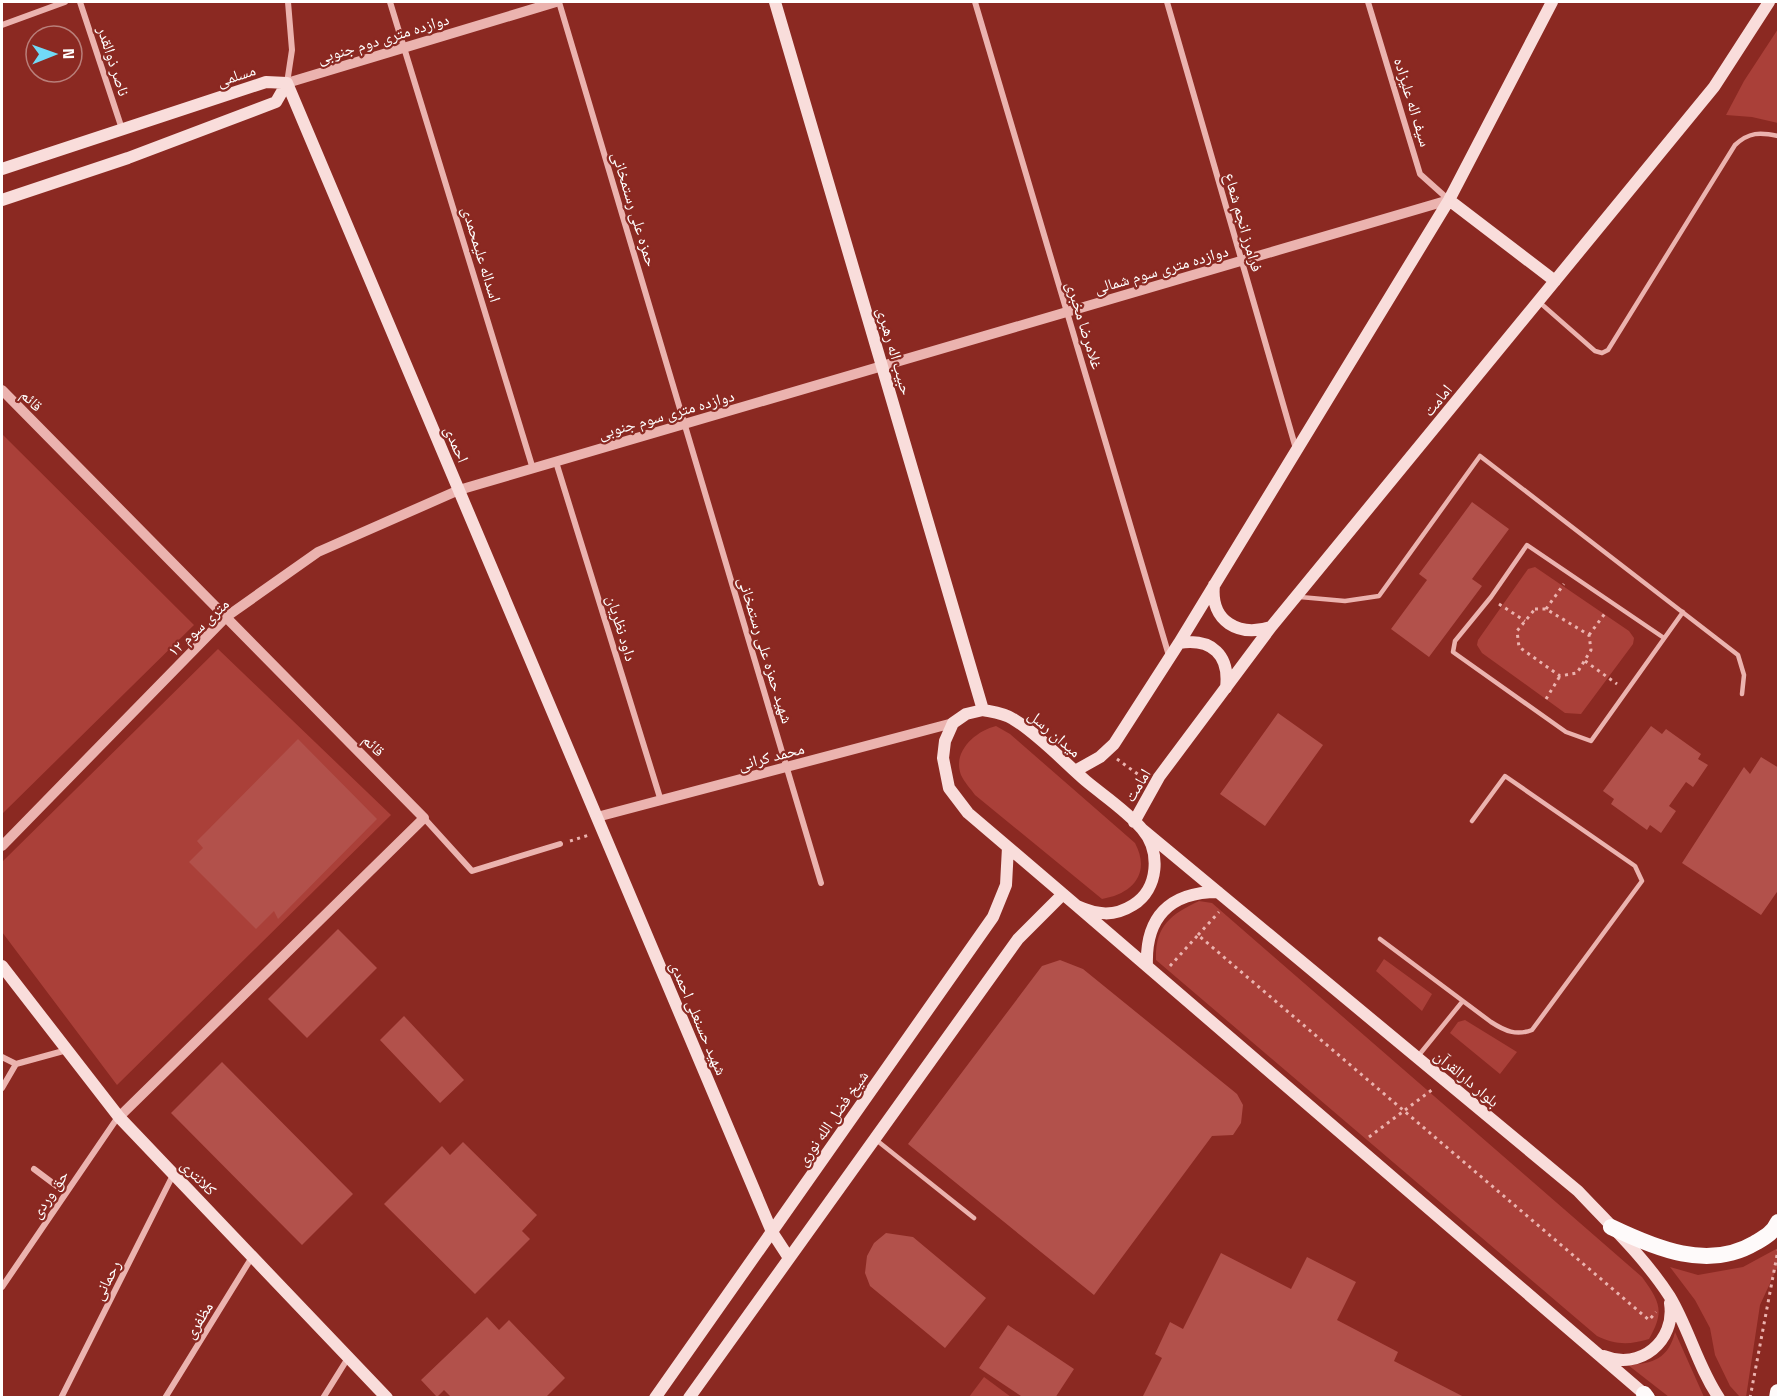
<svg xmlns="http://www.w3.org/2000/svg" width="1780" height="1399" viewBox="0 0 1780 1399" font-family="'Titillium Web','Noto Naskh Arabic',sans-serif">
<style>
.green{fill:#aa4039}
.building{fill:#b2514b}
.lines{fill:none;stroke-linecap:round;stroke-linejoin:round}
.path{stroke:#ebb3af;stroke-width:3;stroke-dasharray:3 4.5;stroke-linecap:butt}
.service{stroke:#ebb3af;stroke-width:4.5}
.minor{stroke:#ebb3af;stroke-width:6}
.tertiary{stroke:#ebb3af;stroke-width:10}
.secondary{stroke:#f9dddb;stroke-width:12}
.trunk{stroke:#fefafa;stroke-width:16}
.labels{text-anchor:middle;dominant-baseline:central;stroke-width:4.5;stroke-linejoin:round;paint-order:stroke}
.street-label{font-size:16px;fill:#fff;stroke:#8b2922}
</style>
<rect width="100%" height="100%" fill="#8b2922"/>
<path class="green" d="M 1778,29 L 1778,123 L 1752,117 L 1726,115 L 1744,81 Z
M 2,434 L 194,625 L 2,814 Z
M 1535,567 L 1629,631 L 1634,638 L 1633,644 L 1581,714 L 1565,713 L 1482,653 L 1477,645 L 1478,640 L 1528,569 Z
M 218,649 L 391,815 L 117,1085 L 2,932 L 2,862 Z
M 996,726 L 1010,734 L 1135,843 C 1151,873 1133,894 1102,899 L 975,795 C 971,789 964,782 961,775 C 952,751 976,731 996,726 Z
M 1199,901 L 1212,903 L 1642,1277 C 1660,1302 1665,1311 1649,1339 C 1629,1345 1616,1345 1597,1336 L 1156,960 C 1155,926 1170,915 1199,901 Z
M 1384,959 L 1432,994 L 1422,1011 L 1376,971 Z
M 1465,1020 L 1517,1052 L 1500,1074 L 1450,1033 L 1458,1022 Z
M 1778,1248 L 1778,1266 L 1760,1305 L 1746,1397 L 1740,1397 L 1730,1386 L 1715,1355 L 1710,1328 L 1695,1300 L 1670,1267 L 1698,1275 L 1743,1267 Z
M 1675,1332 L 1704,1397 L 1669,1397 L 1628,1365 C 1653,1364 1669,1358 1675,1332 Z
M 984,1377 L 1011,1397 L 969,1397 Z"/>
<path class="building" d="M 1472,502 L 1509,529 L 1472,579 L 1482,586 L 1429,657 L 1391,629 L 1427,580 L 1419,574 Z
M 1278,713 L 1323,745 L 1265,826 L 1220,794 Z
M 1651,726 L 1662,734 L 1666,729 L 1701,754 L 1698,759 L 1708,765 L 1693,787 L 1686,782 L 1669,806 L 1676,811 L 1661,833 L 1650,825 L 1647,830 L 1611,804 L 1614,799 L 1603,791 Z
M 298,739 L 377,819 L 278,919 L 274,911 L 256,929 L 189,862 L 203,848 L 197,841 Z
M 1761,757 L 1779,768 L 1779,889 L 1761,915 L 1682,863 L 1744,767 L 1750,774 Z
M 338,929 L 377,968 L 307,1038 L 268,999 Z
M 1060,960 L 1083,969 L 1237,1094 L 1243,1105 L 1241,1123 L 1233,1135 L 1212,1136 L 1094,1295 L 908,1144 L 1042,966 Z
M 404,1016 L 464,1080 L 440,1103 L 380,1040 Z
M 222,1062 L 353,1194 L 302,1245 L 171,1113 Z
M 463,1142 L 537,1215 L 522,1231 L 530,1239 L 475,1294 L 384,1204 L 442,1146 L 450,1155 Z
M 886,1233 L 913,1237 L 986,1298 L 945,1348 L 870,1286 L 865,1273 L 867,1256 L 874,1243 Z
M 1221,1253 L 1291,1289 L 1307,1257 L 1356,1282 L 1337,1320 L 1398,1352 L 1394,1361 L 1466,1398 L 1142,1398 L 1162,1358 L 1155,1354 L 1170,1322 L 1183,1329 Z
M 487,1317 L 499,1330 L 509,1320 L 565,1378 L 545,1398 L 452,1398 L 444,1390 L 437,1397 L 421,1380 Z
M 1008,1325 L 1074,1369 L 1055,1398 L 1024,1398 L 979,1368 Z"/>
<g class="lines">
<path class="path" d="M 1499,604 L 1525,621
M 1535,609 L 1546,609 L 1589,635 L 1591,650 L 1577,673 L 1560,676 L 1519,647 L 1517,631 Z
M 1546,609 L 1564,584
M 1589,635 L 1606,612
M 1585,661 L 1617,684
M 1546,699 L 1560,676
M 1117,759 L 1143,778
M 570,841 L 589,835
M 1198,935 L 1219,912
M 1170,966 L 1198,935 L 1649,1320 L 1656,1312
M 1369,1137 L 1433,1089
M 1750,1398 L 1778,1250"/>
<path class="service" d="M 1538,301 L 1595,351 L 1602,353 L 1608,350 L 1735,145 C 1749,132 1760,132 1778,136
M 1300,597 L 1345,601 L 1379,596 L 1480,456 L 1738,655 L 1744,675 L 1742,694
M 1664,638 L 1527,545 L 1491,597 L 1455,641 L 1453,652 L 1566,732 L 1591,741 L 1683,612
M 1380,939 L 1491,1022 C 1505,1031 1516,1036 1532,1030 L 1642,881 L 1635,866 L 1505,776 L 1472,821
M 1419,1055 L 1462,1002
M 875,1139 L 974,1218"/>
<path class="minor" d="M 80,2 L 122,129
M 390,2 L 533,469
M 559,2 L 821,883
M 975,2 L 1169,656
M 1167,2 L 1296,449
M 1368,2 L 1420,174 L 1449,200
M 2,25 L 65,2
M 287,83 L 292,50 L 288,2
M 556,462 L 661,801
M 424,818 L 472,871 L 560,844
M 2,1057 L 16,1064 L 67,1050
M 2,1088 L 16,1064
M 34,1169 L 66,1193
M 2,1287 L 118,1117
M 61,1398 L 173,1175
M 165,1398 L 252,1257
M 323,1398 L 348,1358"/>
<path class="tertiary" d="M 287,83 L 556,2
M 2,390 L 424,818 L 119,1117
M 597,817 L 953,723
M 2,846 L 226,617 L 318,552 L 459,490 L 1449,200"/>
<path class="secondary" d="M 775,2 L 983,710
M 287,83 L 772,1232 L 789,1258
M 2,169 L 266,82 L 287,83
M 2,200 L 128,158 L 276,102 L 287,83
M 1449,200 L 1555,281
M 1214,585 C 1210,622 1239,637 1271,627
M 1179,643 C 1212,638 1230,655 1226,688
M 983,710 C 993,712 1004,713 1013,719 C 1038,734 1064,762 1086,781 C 1104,796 1127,811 1142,829 C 1161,851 1159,889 1133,905 C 1114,917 1097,915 1077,906 L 968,813 L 949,788 L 943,758 L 945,741 L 953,723 L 966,714 Z
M 1075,771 L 1100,757 L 1114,744 L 1179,643 L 1449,200 L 1552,2
M 1134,822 L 1159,777 L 1271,627 L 1714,87 L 1769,2
M 1142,829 L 1578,1191 C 1610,1225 1645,1258 1670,1297 C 1689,1329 1698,1367 1719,1398
M 1077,906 L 1649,1398
M 2,966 L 119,1117 L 387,1398
M 1147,966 C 1145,918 1169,892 1218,892
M 1604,1356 C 1640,1371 1676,1341 1670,1303
M 655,1398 L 993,917 L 1006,885 L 1008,847
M 689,1398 L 1018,939 L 1063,894"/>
<path class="trunk" d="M 1611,1227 C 1655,1248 1708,1271 1755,1243 C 1765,1237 1773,1233 1778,1222
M 1644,1394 L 1647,1398
M 1777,1398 L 1778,1392"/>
</g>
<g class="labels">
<g class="street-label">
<text transform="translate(383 38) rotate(-17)">دوازده متری دوم جنوبی</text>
<text transform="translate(114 61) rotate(72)">ناصر ذوالقدر</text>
<text transform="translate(236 75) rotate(-18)">مسلمی</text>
<text transform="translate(1413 102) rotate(73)">سیف اله علیزاده</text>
<text transform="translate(635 209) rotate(73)">حمزه علی رستمخانی</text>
<text transform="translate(1244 222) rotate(74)">فرامرز انجم شعاع</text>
<text transform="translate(482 254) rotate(73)">اسداله علیمحمدی</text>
<text transform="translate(1161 269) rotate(-16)">دوازده متری سوم شمالی</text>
<text transform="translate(1085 325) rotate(73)">غلامرضا مخبری</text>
<text transform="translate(895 351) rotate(74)">حبیب اله رهبری</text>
<text transform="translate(32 400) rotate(45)">قائم</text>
<text transform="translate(1437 400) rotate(-51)">امامت</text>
<text transform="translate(666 414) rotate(-16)">دوازده متری سوم جنوبی</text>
<text transform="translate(457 444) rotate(67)">احمدی</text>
<text transform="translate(198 627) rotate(-43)">۱۲ متری سوم</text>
<text transform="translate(622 628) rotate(73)">داود نظریان</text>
<text transform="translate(766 650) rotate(73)">شهید حمزه علی رستمخانی</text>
<text transform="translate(1055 733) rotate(41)">میدان رسل</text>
<text transform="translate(374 745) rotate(46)">قائم</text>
<text transform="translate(771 756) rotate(-15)">محمد کرانی</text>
<text transform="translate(1137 785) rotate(-59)">امامت</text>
<text transform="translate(699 1018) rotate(67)">شهید حسنعلی احمدی</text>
<text transform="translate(1467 1078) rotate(40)">بلوار دارالقرآن</text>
<text transform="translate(832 1118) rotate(-55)">شیخ فضل الله نوری</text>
<text transform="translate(199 1177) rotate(46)">کلانتری</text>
<text transform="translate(49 1194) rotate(-56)">حق وردی</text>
<text transform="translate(106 1280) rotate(-63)">رحمانی</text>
<text transform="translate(198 1320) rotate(-58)">مظفری</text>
</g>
</g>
<rect width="1780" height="1399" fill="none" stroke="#ffffff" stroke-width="6"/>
<g transform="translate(54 54) rotate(89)"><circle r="28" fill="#8b2922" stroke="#b97f7a" stroke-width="1.5"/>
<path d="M0-4.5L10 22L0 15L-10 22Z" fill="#71daf7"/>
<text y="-9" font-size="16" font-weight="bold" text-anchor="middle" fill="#ffffff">N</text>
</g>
</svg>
